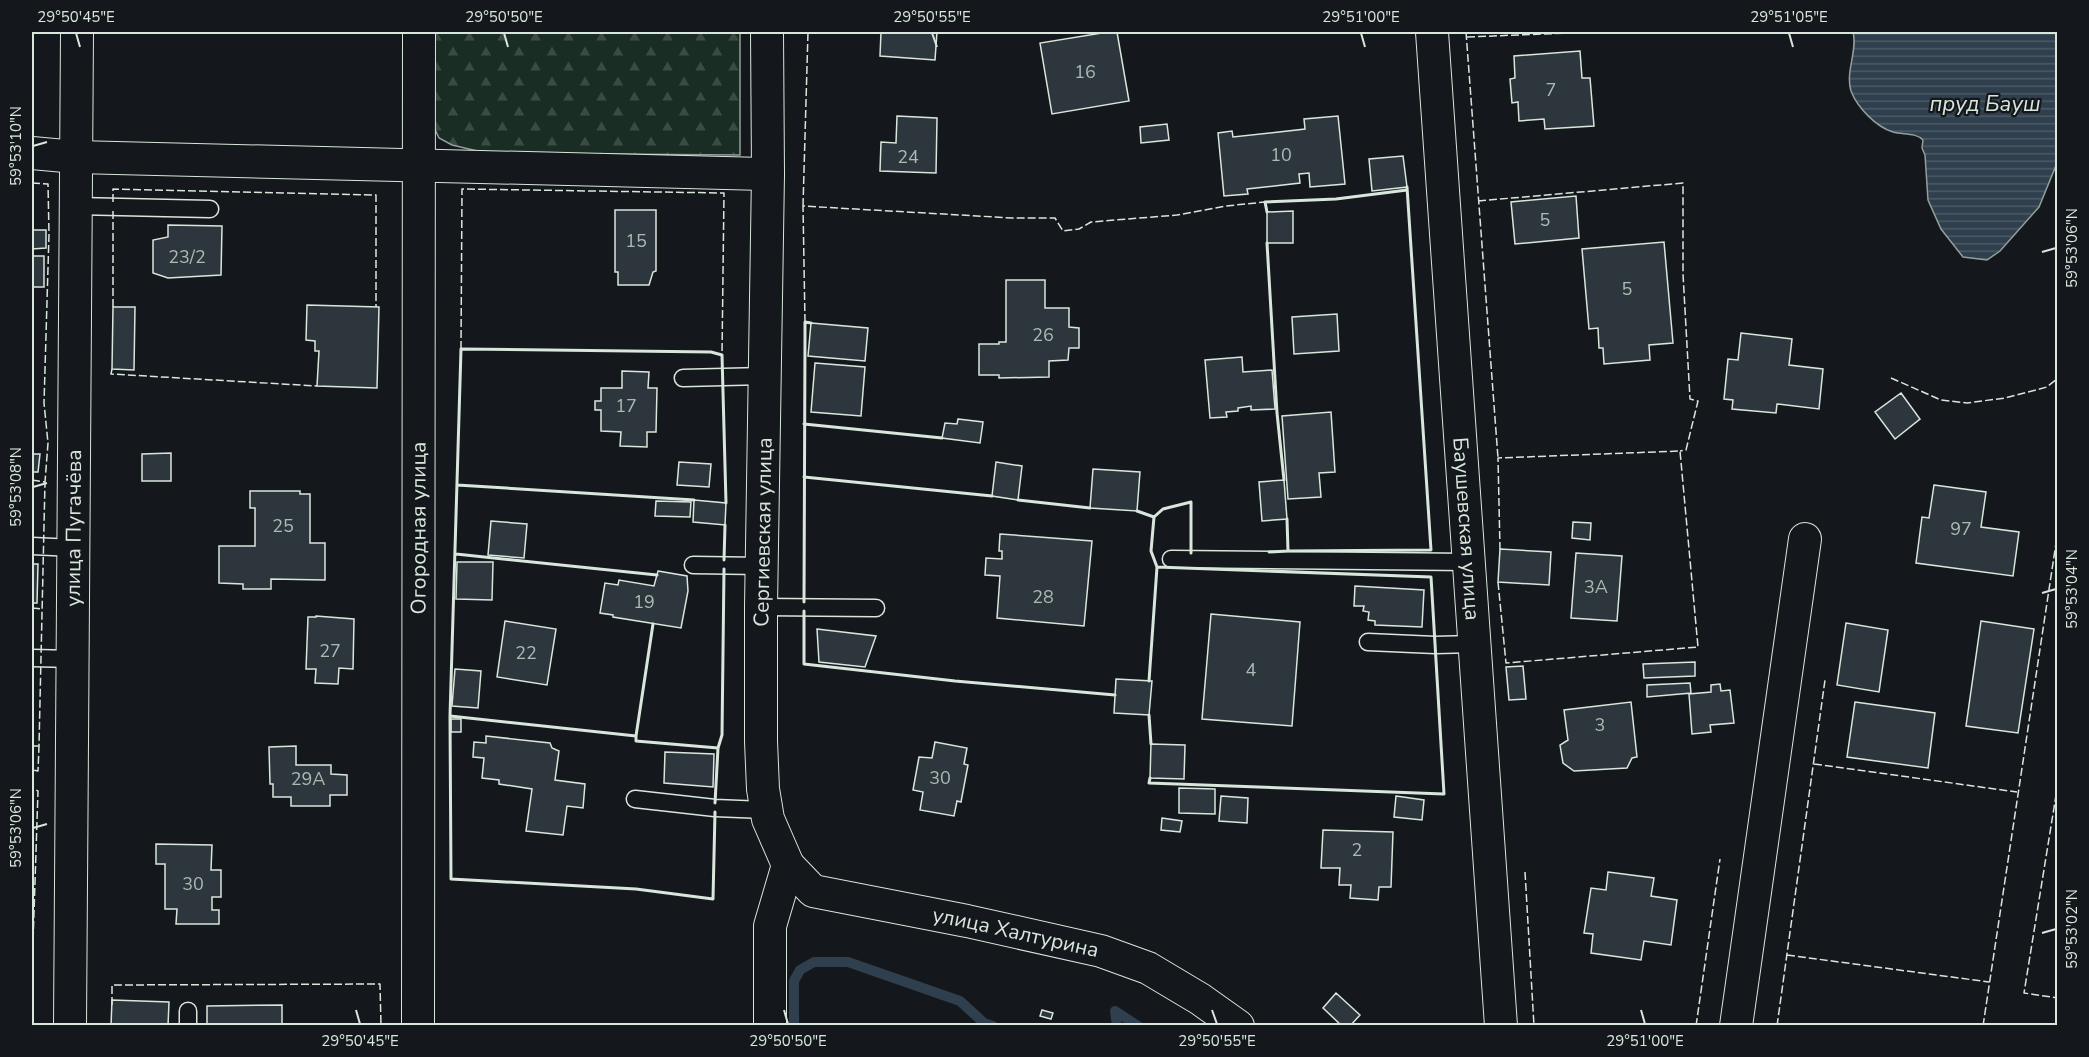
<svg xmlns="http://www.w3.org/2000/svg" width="2089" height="1057" viewBox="0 0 2089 1057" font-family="'Nunito Sans',sans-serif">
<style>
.forest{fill:url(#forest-firs);stroke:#939e99;stroke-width:1.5}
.water{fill:url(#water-rules);stroke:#939e99;stroke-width:1.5}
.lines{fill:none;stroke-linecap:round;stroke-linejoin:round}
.stream{stroke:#2f3f4d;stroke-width:10}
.building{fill:#2c363c;stroke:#d8e6dc;stroke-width:1.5}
.lane-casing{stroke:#d8e6dc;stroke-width:19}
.street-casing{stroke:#d8e6dc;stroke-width:34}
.lane{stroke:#14181c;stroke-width:16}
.street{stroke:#14181c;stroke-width:32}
.fence{stroke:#d8e6dc;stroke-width:1.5;stroke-dasharray:8 3;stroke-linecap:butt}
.wall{stroke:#d8e6dc;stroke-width:3}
.ticks{fill:none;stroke:#d8e6dc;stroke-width:2}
.labels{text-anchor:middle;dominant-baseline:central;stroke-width:4.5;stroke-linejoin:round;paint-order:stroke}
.number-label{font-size:18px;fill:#adbab4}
.street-label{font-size:21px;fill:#d8e6dc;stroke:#14181c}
.water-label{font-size:22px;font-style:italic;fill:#d8e6dc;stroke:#14181c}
.neatline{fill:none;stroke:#d8e6dc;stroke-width:2}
.ticks-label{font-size:15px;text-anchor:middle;fill:#d8e6dc}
</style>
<defs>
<pattern id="forest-firs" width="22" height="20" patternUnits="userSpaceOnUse" patternTransform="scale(1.5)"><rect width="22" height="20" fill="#1a2d24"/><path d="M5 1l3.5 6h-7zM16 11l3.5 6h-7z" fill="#3b4b43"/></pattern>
<pattern id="water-rules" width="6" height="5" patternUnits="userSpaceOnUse" patternTransform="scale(1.5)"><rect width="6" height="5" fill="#2f3f4d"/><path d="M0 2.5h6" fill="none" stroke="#4c5b66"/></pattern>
</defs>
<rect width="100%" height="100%" fill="#14181c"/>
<path class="forest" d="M 431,32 L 740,32 L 740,155 L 486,153 L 452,145 L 439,138 L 431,121 Z"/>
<path class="water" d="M 1853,32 L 2057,32 L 2057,163 L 2039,207 L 2000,251 L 1987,260 L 1963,257 L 1941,229 L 1928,200 L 1925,155 L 1922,148 L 1923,140 C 1915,132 1903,135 1893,132 C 1876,127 1857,107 1851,91 C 1845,72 1858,50 1853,32 Z"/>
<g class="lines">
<path class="stream" d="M 794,1026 L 794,981 L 800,970 L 814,962 L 848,962 L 960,1001 L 984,1023 L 993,1026
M 1117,1026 L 1115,1011 L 1138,1026"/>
</g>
<path class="building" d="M 881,32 L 937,32 L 935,60 L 880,56 Z
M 1108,32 L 1117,32 L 1129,101 L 1052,114 L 1040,43 Z
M 1580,51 L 1582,78 L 1590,78 L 1594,126 L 1545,129 L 1544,119 L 1519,121 L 1518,102 L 1512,103 L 1510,79 L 1515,78 L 1514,56 Z
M 897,116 L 937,118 L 936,173 L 880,171 L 881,142 L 896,143 Z
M 1338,116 L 1345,184 L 1310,187 L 1309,173 L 1299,174 L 1300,183 L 1247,189 L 1248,194 L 1224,196 L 1218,133 L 1232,131 L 1233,137 L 1305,129 L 1304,119 Z
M 1167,124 L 1169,140 L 1141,143 L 1140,127 Z
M 1403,156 L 1407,187 L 1372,191 L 1369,159 Z
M 1576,196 L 1579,238 L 1515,244 L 1511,202 Z
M 615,210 L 656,210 L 656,271 L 653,272 L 649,285 L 618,285 L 618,272 L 615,272 Z
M 1293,211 L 1293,243 L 1267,243 L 1267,212 Z
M 168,225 L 222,226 L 221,275 L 168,278 L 153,273 L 153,240 L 168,237 Z
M 32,230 L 46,230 L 46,248 L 32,249 Z
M 1664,242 L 1673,343 L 1649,345 L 1650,360 L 1604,364 L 1603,348 L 1599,348 L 1598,328 L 1589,329 L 1582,249 Z
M 32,256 L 44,256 L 44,287 L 32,287 Z
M 1006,280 L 1045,280 L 1045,308 L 1069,308 L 1069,327 L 1079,328 L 1079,348 L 1069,348 L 1068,360 L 1049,361 L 1049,377 L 999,378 L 999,375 L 979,375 L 979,344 L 999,344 L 999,342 L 1006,342 Z
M 307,305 L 379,307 L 377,388 L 317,386 L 319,351 L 315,351 L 315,341 L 306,340 Z
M 113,307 L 135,307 L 134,370 L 112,369 Z
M 1337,314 L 1339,351 L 1294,354 L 1292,317 Z
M 811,323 L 868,328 L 865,361 L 808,356 Z
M 1741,333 L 1792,339 L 1789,365 L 1823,369 L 1819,409 L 1777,404 L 1776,413 L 1732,409 L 1733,400 L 1724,399 L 1728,359 L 1738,360 Z
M 1242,357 L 1243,372 L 1272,370 L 1275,409 L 1251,410 L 1251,406 L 1238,408 L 1238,411 L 1226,412 L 1227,417 L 1210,418 L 1205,360 Z
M 815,363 L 865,367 L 861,416 L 811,412 Z
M 622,371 L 649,372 L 648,388 L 657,388 L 656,432 L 647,432 L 647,447 L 620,446 L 621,432 L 601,431 L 601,410 L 595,410 L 595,401 L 601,401 L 601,388 L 622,388 Z
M 1901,393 L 1920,419 L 1895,439 L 1875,412 Z
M 1331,412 L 1335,472 L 1319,473 L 1321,497 L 1288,499 L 1282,416 Z
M 958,419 L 983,422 L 980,443 L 942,438 L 945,423 L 957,424 Z
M 171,453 L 171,481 L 142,481 L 142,454 Z
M 32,454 L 40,454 L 38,472 L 32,472 Z
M 679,462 L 711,464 L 709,487 L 677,485 Z
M 996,462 L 1022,466 L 1018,500 L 992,496 Z
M 1093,469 L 1140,472 L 1137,511 L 1090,508 Z
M 1284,480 L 1287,519 L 1262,521 L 1259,482 Z
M 1934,485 L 1986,492 L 1981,527 L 2019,532 L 2013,576 L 1916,563 L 1922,517 L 1929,518 Z
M 250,491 L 300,491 L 300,494 L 310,494 L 310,543 L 325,543 L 325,580 L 271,579 L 271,589 L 243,589 L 243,584 L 219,583 L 219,546 L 255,546 L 255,508 L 250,508 Z
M 694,500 L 726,503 L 725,525 L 693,522 Z
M 656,501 L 691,502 L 690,517 L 655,516 Z
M 491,521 L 527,524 L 524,558 L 488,555 Z
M 1573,522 L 1591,523 L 1590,540 L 1572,538 Z
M 1000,534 L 1092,541 L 1084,626 L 997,618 L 1000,576 L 985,575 L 986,558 L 1002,559 L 1002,551 L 999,551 Z
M 1500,549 L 1551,552 L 1549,585 L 1498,582 Z
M 1576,553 L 1622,556 L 1617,621 L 1571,618 Z
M 457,562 L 493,562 L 492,600 L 456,599 Z
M 32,564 L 38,564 L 37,603 L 32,603 Z
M 658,571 L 687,576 L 688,591 L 681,628 L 613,617 L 613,615 L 600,613 L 605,583 L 618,585 L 619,580 L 654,586 Z
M 1355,586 L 1424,590 L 1422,627 L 1375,625 L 1375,621 L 1368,620 L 1369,612 L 1363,611 L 1364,606 L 1354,606 Z
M 1211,614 L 1300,622 L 1292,726 L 1202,719 Z
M 316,616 L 354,619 L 353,669 L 339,668 L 338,684 L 315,683 L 316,669 L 306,669 L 308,617 L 316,617 Z
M 505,621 L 556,629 L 547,685 L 497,677 Z
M 1981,621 L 2034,629 L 2018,733 L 1966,726 Z
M 1846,623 L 1888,630 L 1879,692 L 1837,685 Z
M 817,629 L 876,636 L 865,667 L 819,662 Z
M 1695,662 L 1695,676 L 1644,678 L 1643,664 Z
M 1523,666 L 1526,699 L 1509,700 L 1506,667 Z
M 455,669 L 481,671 L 478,708 L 452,706 Z
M 1116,679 L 1152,681 L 1149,715 L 1114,713 Z
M 1690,683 L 1691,693 L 1647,697 L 1647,685 Z
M 1720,684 L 1721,691 L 1730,690 L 1734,723 L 1710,725 L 1711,732 L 1692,734 L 1689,694 L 1711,692 L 1711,685 Z
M 1631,702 L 1637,757 L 1632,758 L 1627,768 L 1574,771 L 1563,763 L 1560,745 L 1568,740 L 1564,710 Z
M 1855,702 L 1935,713 L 1928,768 L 1847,757 Z
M 451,719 L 461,719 L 461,732 L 451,732 Z
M 486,736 L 550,743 L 552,748 L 559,751 L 555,780 L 585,784 L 583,808 L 567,806 L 563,835 L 526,831 L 532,789 L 499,784 L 499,780 L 482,778 L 484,758 L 473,757 L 474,742 L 486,743 Z
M 935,742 L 967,748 L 964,764 L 968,765 L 961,802 L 957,801 L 954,816 L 920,810 L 923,792 L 913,790 L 919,757 L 932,758 Z
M 1151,744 L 1185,745 L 1184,779 L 1150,778 Z
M 296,746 L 296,765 L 331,765 L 331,774 L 347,775 L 347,795 L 330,795 L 330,806 L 291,806 L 291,797 L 273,797 L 273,784 L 270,784 L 269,747 Z
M 665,752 L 714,754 L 713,787 L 664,783 Z
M 1179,788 L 1215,789 L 1215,814 L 1179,813 Z
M 1221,796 L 1248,798 L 1247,823 L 1219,821 Z
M 1396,796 L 1424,800 L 1422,820 L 1394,817 Z
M 1162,818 L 1182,821 L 1180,832 L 1161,830 Z
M 1323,830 L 1393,832 L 1391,887 L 1379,887 L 1378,900 L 1350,898 L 1351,885 L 1339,885 L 1340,868 L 1321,868 Z
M 156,844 L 212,845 L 211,870 L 221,870 L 221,897 L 212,897 L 212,910 L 219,910 L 219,924 L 176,924 L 177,909 L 165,909 L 165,864 L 156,864 Z
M 1608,872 L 1654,878 L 1651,896 L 1677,900 L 1671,945 L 1644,941 L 1641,960 L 1591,953 L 1593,934 L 1584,933 L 1591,888 L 1606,890 Z
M 1336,993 L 1360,1015 L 1350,1026 L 1342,1026 L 1323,1008 Z
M 112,1000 L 169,1002 L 168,1026 L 111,1026 Z
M 282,1005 L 282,1026 L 207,1026 L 207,1006 Z
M 1042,1010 L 1053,1013 L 1051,1019 L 1040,1016 Z"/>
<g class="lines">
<defs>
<path id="lane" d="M 76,206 L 210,209
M 683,378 L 765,376
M 32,546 L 74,548
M 1171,559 L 1468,562
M 693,565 L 762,566
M 761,607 L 876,608
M 1368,642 L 1435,645 L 1474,644
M 32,658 L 73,659
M 635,799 L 715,808 L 767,810
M 188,1026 L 188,1011"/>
<g id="street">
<path d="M 767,32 L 768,174 L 761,607 L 761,741 L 763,789 L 768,819 L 788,865 L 770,926 L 770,1026"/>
<path id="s1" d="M 1432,32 L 1501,1026"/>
<path d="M 32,153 L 76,157 L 768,174"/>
<path id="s2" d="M 788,865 L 813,891 L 967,921 L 1101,951 L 1148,968 L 1200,999 L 1238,1026"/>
<path id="s3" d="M 70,1026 L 77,32"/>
<path id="s4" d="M 418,1026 L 419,32"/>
<path d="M 1736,1026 L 1805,539"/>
</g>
</defs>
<use href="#lane" class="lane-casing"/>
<use href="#street" class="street-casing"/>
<use href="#lane" class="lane"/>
<use href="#street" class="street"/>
<path class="fence" d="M 1466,32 L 1498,458
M 1467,37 L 1593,32
M 32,183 L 48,184 L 49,234 L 44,403 L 48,443 L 45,482
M 1478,201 L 1683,183 L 1683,274 L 1690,399 L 1698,401 L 1686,450 L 1680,451
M 113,202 L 113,189 L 376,195 L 376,307
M 803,206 L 808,32
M 113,307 L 113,211
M 805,322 L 803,206 L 1012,218 L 1055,218 L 1063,231 L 1079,229 L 1091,222 L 1177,215 L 1226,206 L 1265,202
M 461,349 L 462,189 L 724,193 L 722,355
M 112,369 L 111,374 L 317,386
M 1891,378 L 1941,400 L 1967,403 L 2005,398 L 2047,387 L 2058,378
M 32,480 L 45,482 L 39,746 L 32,746
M 1498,582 L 1506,663 L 1698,647 L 1680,451 L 1498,458 L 1500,549
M 32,608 L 42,609
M 1814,764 L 2017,792
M 2058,783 L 2024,993 L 2058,998
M 1525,872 L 1534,1026
M 1787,955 L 1989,982
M 32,973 L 38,791 L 32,788 L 32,770 L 38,771 L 39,746
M 112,1005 L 112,985 L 380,984 L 381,1026
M 1696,1026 L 1720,859
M 1777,1026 L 1825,680
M 1983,1026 L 2058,530"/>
<path class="wall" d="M 1267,212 L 1265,202 L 1336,199 L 1407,190
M 1267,243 L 1277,413 L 1284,480
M 804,424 L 942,438
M 804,477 L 992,496
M 457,485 L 694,500
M 1018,500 L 1090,508
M 1137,511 L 1154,517 L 1151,551 L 1157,567 L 1149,681
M 1154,517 L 1163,509 L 1191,502 L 1191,553
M 1288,551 L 1431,550 L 1407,187
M 1269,552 L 1288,551 L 1287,519
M 456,554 L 657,575
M 724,560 L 725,525
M 804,602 L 805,337 L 805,322 L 811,323
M 804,611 L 804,664 L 955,681 L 1115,695
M 1149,715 L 1151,744
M 450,716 L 636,736 L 636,741 L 718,748
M 636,736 L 653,624
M 1150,778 L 1149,783 L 1444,794 L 1431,577 L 1157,567
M 715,803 L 718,748 L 722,735 L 724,569
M 715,812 L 713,899 L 636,889 L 451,879 L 450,716 L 461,349 L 711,352 L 722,355 L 726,503"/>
</g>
<path class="ticks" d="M 76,33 L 80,47M 504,33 L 508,47M 932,33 L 937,47M 1361,33 L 1365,47M 1789,33 L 1793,47M 33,146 L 47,142M 2042,252 L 2056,248M 33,487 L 47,483M 2042,593 L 2056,589M 33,828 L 47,824M 2042,933 L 2056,929M 356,1010 L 360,1024M 784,1010 L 788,1024M 1212,1010 L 1217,1024M 1641,1010 L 1645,1024"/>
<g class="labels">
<g class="number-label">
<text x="1085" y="72">16</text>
<text x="1551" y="90">7</text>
<text x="1281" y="155">10</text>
<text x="908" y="157">24</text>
<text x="1545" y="220">5</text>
<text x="636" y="241">15</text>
<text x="187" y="257">23/2</text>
<text x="1627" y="289">5</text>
<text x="1043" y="335">26</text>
<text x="626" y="406">17</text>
<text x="283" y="526">25</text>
<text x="1961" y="529">97</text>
<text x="1596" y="587">3А</text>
<text x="1043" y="597">28</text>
<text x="644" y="602">19</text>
<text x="330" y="651">27</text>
<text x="526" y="653">22</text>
<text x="1251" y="670">4</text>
<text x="1600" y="725">3</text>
<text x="940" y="778">30</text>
<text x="308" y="779">29А</text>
<text x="1357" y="850">2</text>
<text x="193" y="884">30</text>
</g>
<g class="street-label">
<text stroke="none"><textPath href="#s4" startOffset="498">Огородная улица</textPath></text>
<text stroke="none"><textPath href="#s3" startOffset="498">улица Пугачёва</textPath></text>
<text stroke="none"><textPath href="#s1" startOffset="498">Баушевская улица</textPath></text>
<text transform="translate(763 532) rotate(-89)">Сергиевская улица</text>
<text stroke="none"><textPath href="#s2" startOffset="243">улица Халтурина</textPath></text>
</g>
<g class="water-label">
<text x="1985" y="104">пруд Бауш</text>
</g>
</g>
<rect width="2089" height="1057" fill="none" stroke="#14181c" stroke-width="66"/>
<rect x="33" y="33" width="2023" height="991" class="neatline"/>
<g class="ticks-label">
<text x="76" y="22">29°50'45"E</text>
<text x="504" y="22">29°50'50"E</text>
<text x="932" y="22">29°50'55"E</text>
<text x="1361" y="22">29°51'00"E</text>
<text x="1789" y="22">29°51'05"E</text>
<text transform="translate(16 146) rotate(-90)" y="5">59°53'10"N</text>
<text transform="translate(2072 248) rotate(-90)" y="5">59°53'06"N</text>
<text transform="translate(16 487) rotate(-90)" y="5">59°53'08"N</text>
<text transform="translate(2072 589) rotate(-90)" y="5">59°53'04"N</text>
<text transform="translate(16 828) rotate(-90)" y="5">59°53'06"N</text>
<text transform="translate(2072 929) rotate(-90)" y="5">59°53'02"N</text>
<text x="360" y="1046">29°50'45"E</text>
<text x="788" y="1046">29°50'50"E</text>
<text x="1217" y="1046">29°50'55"E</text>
<text x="1645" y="1046">29°51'00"E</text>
</g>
</svg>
